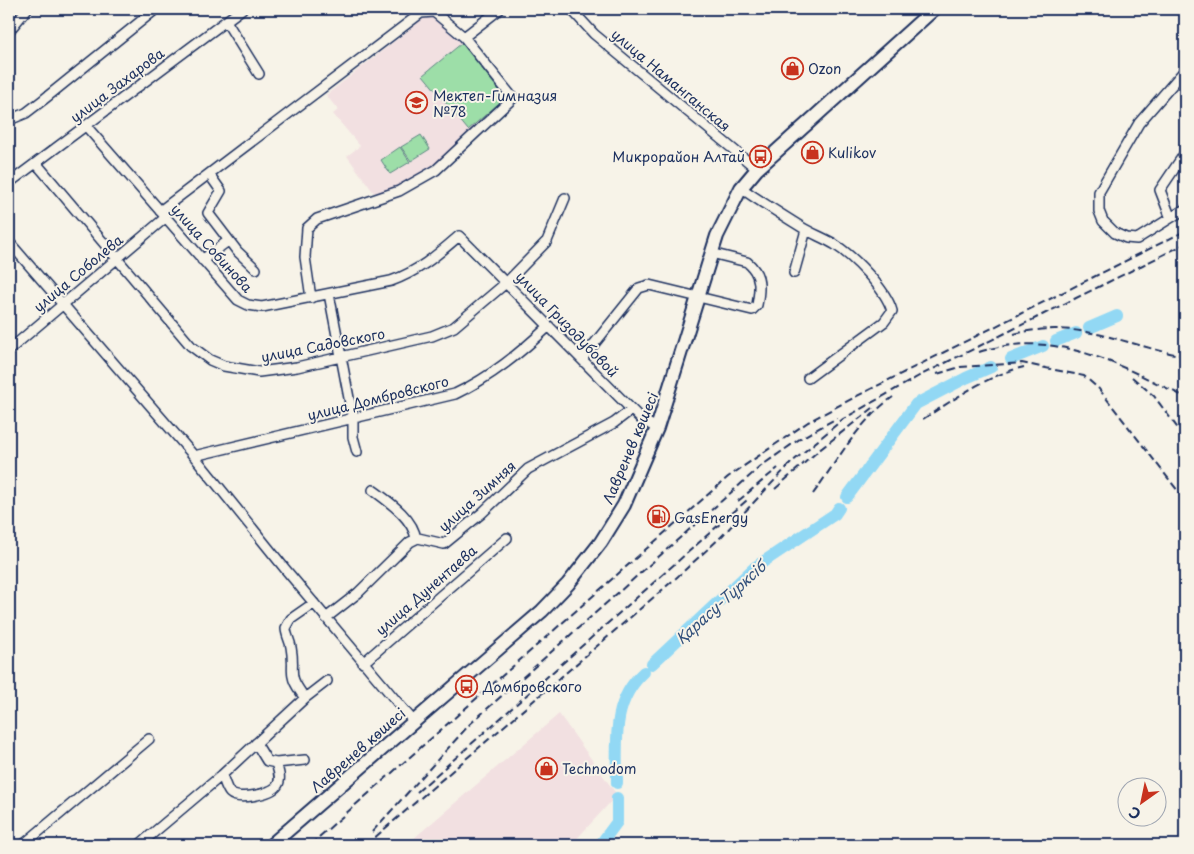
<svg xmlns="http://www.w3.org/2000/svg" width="1194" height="854" viewBox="0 0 1194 854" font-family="'Playpen Sans',sans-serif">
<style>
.built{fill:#f2e0e1}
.green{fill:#9ddea8;stroke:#5c8683}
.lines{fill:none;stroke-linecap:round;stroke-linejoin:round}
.river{stroke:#92d8f4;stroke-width:12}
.street-casing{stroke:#1b2f5e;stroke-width:12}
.primary-casing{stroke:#1b2f5e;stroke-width:16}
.street{stroke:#f7f3e8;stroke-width:9}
.primary{stroke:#f7f3e8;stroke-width:12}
.rail{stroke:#1b2f5e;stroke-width:2;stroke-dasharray:8 4;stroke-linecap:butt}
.labels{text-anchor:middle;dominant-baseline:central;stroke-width:4;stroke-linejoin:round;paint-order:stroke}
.poi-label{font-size:14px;fill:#1b2f5e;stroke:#f7f3e8;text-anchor:start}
.street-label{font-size:14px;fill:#1b2f5e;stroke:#f7f3e8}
.water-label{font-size:15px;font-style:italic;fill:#33517c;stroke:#f7f3e8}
</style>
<rect width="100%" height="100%" fill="#f7f3e8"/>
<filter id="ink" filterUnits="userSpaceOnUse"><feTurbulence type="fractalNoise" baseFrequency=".02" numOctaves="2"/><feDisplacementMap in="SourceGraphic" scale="10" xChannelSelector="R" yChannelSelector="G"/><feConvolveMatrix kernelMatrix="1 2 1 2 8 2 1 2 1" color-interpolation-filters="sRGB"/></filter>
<g filter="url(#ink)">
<path class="built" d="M 431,16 L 438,19 L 460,39 L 507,97 L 435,166 L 397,188 L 374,193 L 347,156 L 360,146 L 333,114 L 338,110 L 326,95 L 424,18 Z
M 559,714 L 617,795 L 571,845 L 406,845 Z"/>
<path class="green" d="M 462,43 L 505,98 L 468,130 L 423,75 Z
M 421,135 L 430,149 L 411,161 L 401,147 Z
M 400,147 L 410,162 L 390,174 L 381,160 Z"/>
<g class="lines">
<path class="river" d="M 1089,328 L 1117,316
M 1056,341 L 1076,333
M 1011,359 L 1043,346
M 847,497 L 916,404 L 966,378 L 991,367
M 652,664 L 754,568 L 835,514 L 839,508
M 617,783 C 617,742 611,702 644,672
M 600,845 L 617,822 L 617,798"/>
<defs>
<path id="street" d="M 571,9 L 594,34 L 757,169
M 226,21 L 259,74
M 9,31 L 27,9
M 464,37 L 500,9
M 1185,70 L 1139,123 L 1099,192 L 1099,211 L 1103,221 L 1115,233 L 1126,238 L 1137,239 L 1185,209
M 9,120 L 26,113 L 43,100 L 156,9
M 86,126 L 238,300 L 248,305 L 262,307 L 391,281 C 419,271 437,255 459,236 L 642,420 L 657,428
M 36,163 L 191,346 L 210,360 L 224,366 L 259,372 L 297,367 L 432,336 L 454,327 L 507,282 L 547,241 L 565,198
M 209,174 L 221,191 L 208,213 L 237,251 L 256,269
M 9,183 L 242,9
M 741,188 C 761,202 782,215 803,228 C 813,234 824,238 834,244 C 853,256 886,289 892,311 L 884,322 L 808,378
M 160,211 L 421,13 L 434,12 L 464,37 L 513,98 L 436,170 L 399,191 L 317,219 L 307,228 L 305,257 L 311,298
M 1170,216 L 1160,190 L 1185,153
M 9,242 L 194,456 L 286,570 L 414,722
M 202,260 L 228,241
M 794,273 L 806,230
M 329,294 L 353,419 L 353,437 L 357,452
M 9,350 L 165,218
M 582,359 L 639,288 L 649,285 L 752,310 L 757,305 C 760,289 762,274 747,262 L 711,253
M 194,456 L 455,394 C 491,377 520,353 549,326
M 373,490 C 389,502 413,518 416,539
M 326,618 L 358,593 L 410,542 L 418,538 L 444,544 L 482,513 L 528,469 L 614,423 L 631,410
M 363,663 L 507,538
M 305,698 C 285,672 296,674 291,647 C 290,640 286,635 286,628 L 291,619 L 314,603
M 256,743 L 267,761 L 276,763 L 305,760
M 222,775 C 224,780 226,789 230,793 C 238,801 271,794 277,786 C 282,779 278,770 276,763
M 23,845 L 149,739
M 139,845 L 222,775 L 305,698 L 327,681"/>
<path id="primary" d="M 271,845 L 542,611 L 568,584 L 601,542 L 624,505 L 657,428 L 717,236 L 741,188 L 757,169 L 934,9"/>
</defs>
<use href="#street" class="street-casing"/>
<use href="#primary" class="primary-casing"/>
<use href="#street" class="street"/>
<use href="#primary" class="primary"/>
<path class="rail" d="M 1014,334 C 1080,318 1123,345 1185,356
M 979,352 C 1056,328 1117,364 1185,397
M 937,374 L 960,367 L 1022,363 L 1084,376 L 1099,389 L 1185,500
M 1132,377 L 1154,396 L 1185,438
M 923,419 C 955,399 987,375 1024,367
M 775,489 L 818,451 L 873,408
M 813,494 C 837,461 859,421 893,397
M 738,501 L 778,468
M 417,792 L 747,500
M 372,832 L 470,724 L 761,466 L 801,438 L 837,418
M 310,845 L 728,477 L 808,422 L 855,397 L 1185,231
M 366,845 L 676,578 L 721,537 L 791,463 L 843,419 L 919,376 L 1185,244"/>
</g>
</g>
<defs>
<symbol id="shop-ring" viewBox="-11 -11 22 22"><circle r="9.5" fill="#f7f3e8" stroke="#c8321e" stroke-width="1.5"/><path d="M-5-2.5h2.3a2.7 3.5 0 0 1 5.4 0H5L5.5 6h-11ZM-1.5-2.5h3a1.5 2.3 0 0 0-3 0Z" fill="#c8321e"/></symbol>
<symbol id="school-ring" viewBox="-11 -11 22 22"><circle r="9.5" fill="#f7f3e8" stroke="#c8321e" stroke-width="1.5"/><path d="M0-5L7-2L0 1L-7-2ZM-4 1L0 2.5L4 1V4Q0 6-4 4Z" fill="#c8321e"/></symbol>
<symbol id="bus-ring" viewBox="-11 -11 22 22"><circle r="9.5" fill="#f7f3e8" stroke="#c8321e" stroke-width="1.5"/><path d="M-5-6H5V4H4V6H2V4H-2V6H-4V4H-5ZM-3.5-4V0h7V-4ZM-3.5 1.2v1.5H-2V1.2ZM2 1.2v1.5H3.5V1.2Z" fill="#c8321e"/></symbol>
<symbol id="fuel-ring" viewBox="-11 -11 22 22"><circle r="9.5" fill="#f7f3e8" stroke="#c8321e" stroke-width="1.5"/><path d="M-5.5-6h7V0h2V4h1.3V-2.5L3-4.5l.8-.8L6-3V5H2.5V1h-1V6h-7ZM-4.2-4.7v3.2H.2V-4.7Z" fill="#c8321e"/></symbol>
</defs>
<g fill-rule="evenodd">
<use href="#shop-ring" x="780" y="56" width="25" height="25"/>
<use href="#school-ring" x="404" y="90" width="25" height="25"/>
<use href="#shop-ring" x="800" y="140" width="25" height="25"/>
<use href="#bus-ring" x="748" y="144" width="25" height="25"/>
<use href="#fuel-ring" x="646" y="504" width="25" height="25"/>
<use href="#bus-ring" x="454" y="674" width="25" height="25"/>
<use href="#shop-ring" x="534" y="756" width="25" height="25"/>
</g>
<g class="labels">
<g class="poi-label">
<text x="808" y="68">Ozon</text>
<text x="433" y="95">Мектеп-Гимназия<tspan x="433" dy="16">№78</tspan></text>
<text x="828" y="152">Kulikov</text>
<text x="745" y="156" text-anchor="end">Микрорайон Алтай</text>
<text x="674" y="517">GasEnergy</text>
<text x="483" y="686">Домбровского</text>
<text x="562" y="768">Technodom</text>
</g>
<g class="street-label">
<text transform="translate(671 80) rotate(40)">улица Наманганская</text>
<text transform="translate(117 85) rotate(-37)">улица Захарова</text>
<text transform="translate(212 248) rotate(48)">улица Собинова</text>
<text transform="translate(78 273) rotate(-40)">улица Соболева</text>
<text transform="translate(567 324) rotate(46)">улица Гризодубовой</text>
<text transform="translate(323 345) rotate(-11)">улица Садовского</text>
<text transform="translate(378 398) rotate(-14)">улица Домбровского</text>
<text transform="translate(630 448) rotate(-67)">Лавренев көшесі</text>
<text transform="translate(477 496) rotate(-42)">улица Зимняя</text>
<text transform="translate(426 590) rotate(-41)">улица Дунентаева</text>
<text transform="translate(358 750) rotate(-41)">Лавренев көшесі</text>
</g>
<g class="water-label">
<text transform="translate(720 602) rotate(-42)">Қарасу-Түрксіб</text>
</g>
</g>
<rect width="1194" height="854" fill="none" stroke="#f7f3e8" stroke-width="30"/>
<rect x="15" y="15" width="1164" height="824" fill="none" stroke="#1b2f5e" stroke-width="2" filter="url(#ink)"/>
<g transform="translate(1142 802) rotate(213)"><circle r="24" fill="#f7f3e8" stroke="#9fa5b1"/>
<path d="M0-4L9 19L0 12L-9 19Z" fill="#c8321e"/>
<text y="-8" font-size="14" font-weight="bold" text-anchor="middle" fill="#1b2f5e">С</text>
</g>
</svg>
